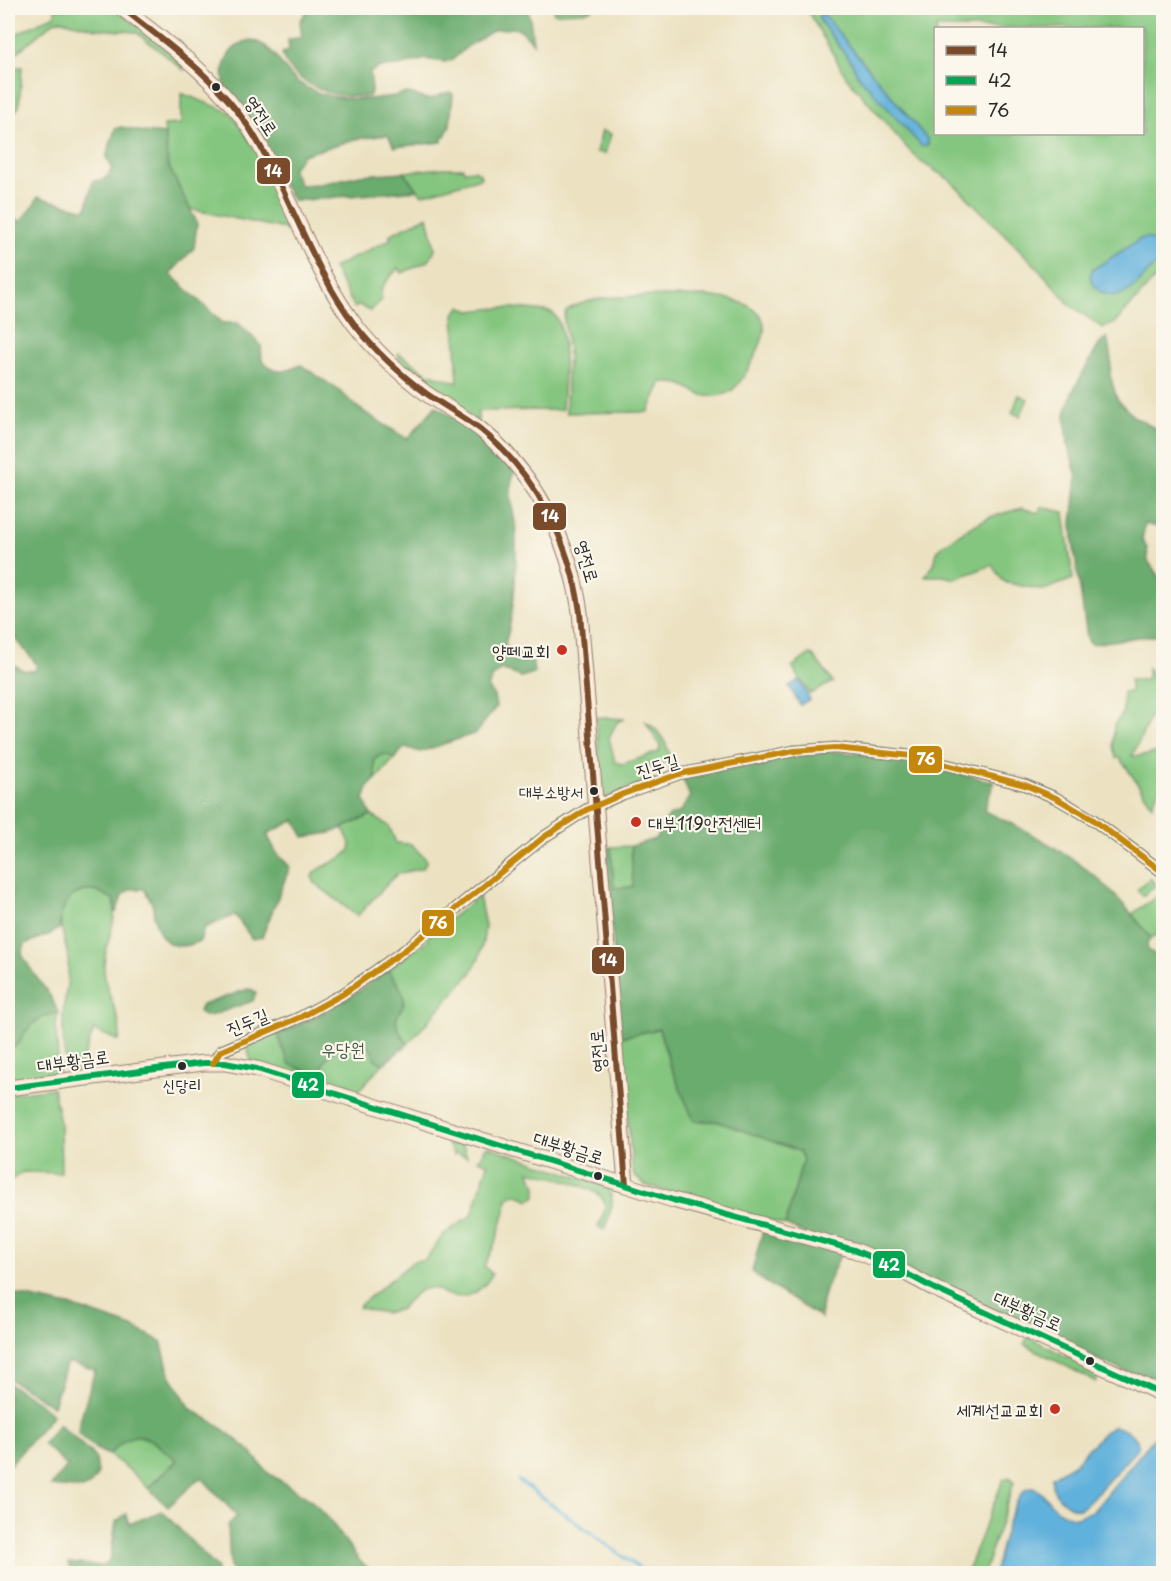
<svg xmlns="http://www.w3.org/2000/svg" width="1171" height="1581" viewBox="0 0 1171 1581" font-family="'Playpen Sans','Poor Story',sans-serif">
<style>
.green{fill:#84c67f;stroke:#587855;stroke-width:1.5;fill-rule:evenodd}
.forest{fill:#6bab6e;stroke:#4b6b4c;stroke-width:1.5}
.water{fill:#60b1db;stroke:#466e83;stroke-width:1.5}
.lines{fill:none;stroke-linecap:round;stroke-linejoin:round}
.stream{stroke:#60b1db;stroke-width:3}
.street-casing{stroke:#8c8676;stroke-width:13}
.secondary-casing{stroke:#8c8676;stroke-width:17}
.street{stroke:#fff;stroke-width:10}
.secondary{stroke:#fde4d1;stroke-width:15}
.bus-1-casing{stroke:#fbf7ec;stroke-width:10}
.bus-2-casing{stroke:#fbf7ec;stroke-width:10}
.bus-3-casing{stroke:#fbf7ec;stroke-width:10}
.bus-1{stroke:#7a4b2a;stroke-width:6}
.bus-2{stroke:#00a651;stroke-width:6}
.bus-3{stroke:#c4870b;stroke-width:6}
.bus-dot{fill:#2b2b2b;stroke:#fbf7ec;stroke-width:2}
.poi-dot{fill:#c8321e;stroke:#fbf7ec;stroke-width:2}
.labels{text-anchor:middle;dominant-baseline:central;stroke-width:4.5;stroke-linejoin:round;paint-order:stroke}
.bus-label{font-size:16px;fill:#2b2b2b;stroke:#fbf7ec;text-anchor:end}
.street-label{font-size:18px;fill:#2b2b2b;stroke:#fbf7ec}
.poi-label{font-size:18px;fill:#2b2b2b;stroke:#fbf7ec;text-anchor:end}
.park-label{font-size:18px;fill:#465a44;stroke:#fbf7ec}
.line-badge{stroke:#fbf7ec;stroke-width:2}
.badge-label{font-size:16px;text-anchor:middle;font-weight:bold;fill:#fff}
</style>
<rect width="100%" height="100%" fill="#fbf7ec"/>
<filter id="ink" filterUnits="userSpaceOnUse"><feTurbulence type="fractalNoise" baseFrequency=".0167" numOctaves="2"/><feDisplacementMap in="SourceGraphic" scale="12" xChannelSelector="R" yChannelSelector="G"/><feConvolveMatrix kernelMatrix="1 2 1 2 8 2 1 2 1" color-interpolation-filters="sRGB"/></filter>
<filter id="wash" filterUnits="userSpaceOnUse"><feTurbulence type="fractalNoise" baseFrequency=".008" numOctaves="4" result="noise"/><feDisplacementMap in="SourceGraphic" scale="24" xChannelSelector="R" yChannelSelector="G"/><feGaussianBlur stdDeviation="1.35" result="paint"/><feColorMatrix in="noise" values="0 0 0 0 0 0 0 0 0 0 0 0 0 0 0 0 0 1.4 0 .05"/><feComposite in="paint" operator="in"/></filter>
<g filter="url(#wash)">
<rect width="100%" height="100%" fill="#ece2c2"/>
<path class="green" d="M 55,8 L 114,8 L 182,61 L 184,70 L 136,32 L 97,29 L 61,20 L 55,21 L 8,60 L 8,29 L 11,28 L 14,35 L 55,15 Z
M 408,8 L 467,8 L 415,18 L 411,14 Z
M 553,8 L 594,8 L 584,12 L 554,13 Z
M 806,8 L 1163,8 L 1163,270 L 1115,323 L 1103,328 L 1070,305 L 1038,268 L 950,180 L 921,162 L 908,149 L 847,78 ZM 823,14 L 928,140 L 928,145 L 857,74 L 852,63 L 819,19 L 819,15 ZM 936,28 L 1142,28 L 1142,134 L 936,134 Z
M 18,67 L 22,67 L 19,107 L 8,120 L 8,73 Z
M 181,93 L 230,112 L 257,151 L 294,231 L 190,209 L 168,165 L 164,125 L 181,124 Z
M 602,131 L 611,134 L 605,154 L 596,152 Z
M 443,168 L 463,168 L 464,171 L 475,170 L 480,174 L 481,178 L 422,195 L 404,172 Z
M 428,216 L 435,249 L 429,261 L 402,273 L 398,267 C 391,279 377,285 382,300 L 370,311 L 359,305 L 355,308 L 333,268 L 391,239 L 389,235 Z
M 698,296 C 717,297 744,298 759,314 C 762,318 765,325 764,331 C 763,344 742,384 731,391 C 727,394 719,396 714,396 C 697,398 693,388 680,384 C 674,383 667,383 662,382 L 648,412 L 566,413 L 568,352 L 564,319 L 566,311 C 596,290 661,298 698,296 Z
M 461,306 C 467,312 471,311 479,310 C 504,306 526,308 551,312 C 570,323 563,390 562,410 L 478,411 L 478,422 L 405,371 L 398,355 L 399,353 L 427,373 L 458,383 L 454,314 Z
M 1019,395 L 1028,399 L 1020,416 L 1012,413 Z
M 1042,507 L 1064,512 L 1073,579 L 1044,590 L 1007,583 L 1002,580 L 992,565 L 955,579 L 943,576 L 925,576 L 934,564 L 937,552 L 942,546 L 967,529 L 990,517 L 1022,508 L 1038,513 Z
M 810,654 L 813,655 L 833,682 L 810,694 L 792,667 Z
M 1147,668 C 1170,687 1142,735 1132,756 L 1147,755 L 1157,752 L 1163,785 L 1160,787 L 1152,805 L 1120,758 L 1116,758 L 1113,746 L 1114,725 L 1123,713 L 1123,692 L 1130,692 L 1130,680 L 1147,680 Z
M 596,717 L 625,719 L 617,722 L 609,738 L 615,762 L 622,764 L 659,752 L 660,746 L 646,722 C 665,733 670,752 673,772 L 671,773 L 667,761 L 639,770 L 643,783 L 602,798 Z
M 382,754 L 390,755 L 394,759 L 376,779 L 374,760 Z
M 371,815 L 389,826 L 396,843 L 410,844 L 427,860 L 423,868 L 397,874 L 357,916 L 315,883 L 312,877 L 314,872 L 344,856 L 350,850 L 351,845 L 343,828 Z
M 631,846 L 634,887 L 613,888 L 611,847 Z
M 1150,878 L 1156,885 L 1143,896 L 1137,890 Z
M 89,890 L 104,894 L 114,900 C 118,924 103,945 104,969 C 104,994 124,1016 119,1041 L 94,1030 L 84,1056 L 84,1063 L 76,1063 L 76,1072 L 67,1074 C 64,1054 62,1034 63,1013 C 65,995 70,977 68,958 C 66,939 55,923 65,903 C 70,895 80,892 89,890 Z
M 1163,892 L 1163,932 L 1151,938 L 1132,914 Z
M 479,896 L 485,926 L 483,942 L 479,958 L 471,973 L 408,1044 L 383,1064 L 355,1094 L 251,1061 L 246,1044 L 284,1031 L 332,1008 L 364,988 L 428,940 L 427,937 Z
M 58,1013 L 56,1027 L 59,1075 L 8,1081 L 8,1051 L 20,1042 L 24,1033 L 33,1024 L 45,1016 Z
M 659,1029 L 670,1065 L 694,1121 L 716,1121 L 799,1151 L 803,1160 L 785,1225 L 645,1185 L 634,1175 L 632,1168 L 621,1037 Z
M 53,1088 L 60,1123 L 61,1173 L 23,1172 L 8,1182 L 8,1094 Z
M 442,1134 L 461,1140 L 467,1157 L 455,1153 L 454,1155 Z
M 487,1146 L 607,1187 C 617,1201 610,1214 604,1230 L 598,1227 C 601,1220 606,1212 605,1204 C 602,1186 545,1175 529,1171 L 536,1186 L 536,1196 L 530,1200 L 515,1194 L 509,1197 L 496,1242 L 484,1266 L 492,1274 C 484,1290 467,1301 449,1295 C 443,1294 437,1288 431,1288 C 420,1287 406,1301 401,1309 L 385,1313 L 359,1308 L 360,1305 L 414,1261 L 425,1260 L 444,1234 L 472,1215 L 488,1164 L 478,1160 Z
M 1028,1337 L 1099,1373 L 1096,1382 L 1024,1344 Z
M 135,1435 L 149,1439 L 177,1460 L 148,1488 L 128,1469 L 109,1455 L 124,1439 Z
M 1010,1477 L 1014,1482 L 984,1573 L 966,1573 L 1003,1480 Z"/>
<path class="forest" d="M 313,8 L 408,8 L 411,14 L 415,18 L 467,8 L 527,8 L 530,18 L 533,43 L 521,30 L 513,28 L 494,30 L 468,46 L 452,60 L 444,62 L 426,59 L 399,66 L 380,67 L 370,72 L 372,90 L 369,96 C 336,99 298,88 282,56 L 282,53 L 289,51 L 288,40 L 302,37 L 300,21 L 307,11 Z
M 251,40 C 274,44 281,69 298,82 C 323,100 359,101 388,97 C 394,97 400,94 406,93 C 414,92 420,99 428,99 C 437,98 442,93 450,92 L 453,94 L 450,125 L 445,136 L 442,136 L 442,142 L 394,147 L 388,135 L 356,139 L 303,155 L 292,169 L 300,185 L 320,184 L 360,175 L 404,172 L 417,190 L 293,201 L 226,90 C 219,68 226,46 251,40 Z
M 121,127 L 143,132 L 165,134 L 168,165 L 197,223 L 194,248 L 170,274 L 223,323 L 238,323 L 261,345 L 262,361 C 278,375 283,373 301,365 L 337,389 L 361,410 L 407,439 L 436,406 L 477,434 L 515,472 C 505,490 515,512 516,532 C 516,569 516,608 505,644 L 509,650 L 532,658 L 534,673 L 521,677 L 501,669 L 491,679 L 488,688 L 494,696 L 496,707 L 476,733 L 420,752 L 405,747 L 394,759 C 386,752 382,754 374,759 L 376,779 L 369,786 L 364,799 L 371,815 L 331,833 L 304,837 L 295,820 L 267,834 L 276,852 L 290,867 L 262,937 L 252,939 L 235,915 L 204,928 L 200,941 C 177,952 161,945 155,920 C 153,914 154,907 151,901 C 149,897 146,893 144,889 L 131,889 L 122,896 L 116,913 L 114,900 C 85,881 61,893 60,928 L 50,934 L 25,944 L 22,954 C 32,976 50,989 58,1013 L 45,1016 L 33,1024 L 24,1033 L 20,1042 L 8,1051 L 8,660 L 22,670 L 35,671 L 37,665 C 28,652 16,642 8,628 L 8,211 L 20,222 L 34,205 L 38,197 L 86,210 L 93,181 C 107,181 118,170 106,158 L 115,129 Z
M 1107,337 L 1111,358 L 1110,375 L 1117,399 L 1133,416 L 1163,433 L 1163,528 L 1145,524 L 1142,540 L 1147,548 L 1148,561 L 1163,582 L 1164,636 L 1145,636 L 1092,644 L 1089,642 L 1087,637 L 1073,541 L 1072,523 L 1077,477 L 1068,444 L 1065,414 L 1072,393 L 1081,376 L 1099,345 Z
M 826,751 L 893,756 L 994,782 L 984,811 C 1023,828 1062,849 1095,876 C 1116,894 1134,917 1151,938 L 1147,944 L 1148,950 L 1163,960 L 1164,1329 L 1161,1334 L 1163,1336 C 1163,1360 1171,1379 1140,1378 L 785,1225 L 803,1160 L 799,1151 L 716,1121 L 694,1121 L 670,1065 L 659,1029 L 621,1037 L 605,848 L 611,847 L 614,888 L 633,887 L 631,846 L 655,839 L 669,816 L 680,812 L 690,797 L 683,779 L 773,759 Z
M 388,970 C 394,979 404,989 404,1000 C 405,1008 399,1011 397,1017 C 394,1026 403,1037 408,1044 L 383,1064 L 374,1059 C 372,1029 326,1047 322,1068 C 321,1071 322,1075 323,1078 L 289,1064 L 277,1034 C 318,1019 354,996 388,970 Z
M 248,989 L 253,990 L 256,993 L 253,1001 L 210,1016 L 204,1016 L 199,1011 L 202,1005 Z
M 763,1230 L 841,1253 C 833,1273 819,1295 821,1318 L 759,1278 L 752,1271 Z
M 8,1293 L 74,1307 L 130,1326 L 161,1341 L 170,1375 L 191,1409 L 218,1425 L 249,1450 L 268,1473 L 311,1500 L 329,1519 L 359,1560 L 374,1573 L 233,1573 L 230,1567 L 228,1525 L 237,1516 L 201,1477 L 168,1507 L 148,1488 L 177,1460 C 146,1437 139,1422 109,1455 L 96,1449 L 79,1434 L 79,1424 L 95,1370 L 67,1362 L 53,1406 L 8,1378 Z
M 8,1383 L 38,1402 L 53,1415 L 9,1466 L 8,1464 Z
M 59,1424 L 90,1452 L 96,1459 L 98,1474 L 89,1486 L 82,1489 L 51,1486 L 67,1466 L 43,1444 Z
M 162,1511 L 217,1568 L 217,1573 L 71,1573 L 68,1563 L 104,1566 L 110,1560 L 116,1522 L 126,1514 L 129,1524 Z"/>
<path class="water" d="M 823,14 L 928,140 L 928,145 L 922,147 L 857,74 L 852,63 L 819,19 L 819,15 Z
M 1142,238 L 1149,238 C 1156,244 1162,249 1162,259 C 1145,272 1130,303 1105,294 C 1097,291 1093,285 1090,277 L 1092,270 Z
M 799,680 L 810,699 L 800,705 L 789,686 Z
M 1114,1426 C 1125,1430 1140,1435 1138,1448 L 1086,1505 L 1080,1509 C 1066,1508 1049,1492 1052,1477 L 1075,1463 L 1104,1432 Z
M 1159,1432 L 1164,1434 L 1163,1573 L 994,1573 C 1001,1549 1006,1520 1019,1498 C 1033,1474 1046,1500 1055,1508 C 1060,1512 1069,1517 1076,1517 C 1082,1516 1089,1512 1094,1510 Z"/>
<g class="lines">
<path class="stream" d="M 518,1480 L 647,1574"/>
</g>
</g>
<g filter="url(#ink)">
<g class="lines">
<defs>
<path id="street" d="M 213,1063 L 221,1051 L 301,1017 L 343,994 L 405,950 L 544,837 L 586,810 L 623,794 L 679,774 L 794,751 L 835,748 L 912,756 L 1025,785 L 1056,798 L 1092,819 L 1164,873"/>
<path id="secondary" d="M 122,8 C 168,44 217,78 250,129 C 290,192 310,265 355,325 C 375,351 400,374 427,394 C 444,406 463,416 480,429 C 536,474 570,542 580,612 L 626,1185
M 8,1088 L 203,1063 L 225,1063 L 257,1069 L 673,1200 L 854,1250 L 892,1266 L 935,1289 L 1164,1395"/>
</defs>
<use href="#street" class="street-casing"/>
<use href="#secondary" class="secondary-casing"/>
<use href="#street" class="street"/>
<use href="#secondary" class="secondary"/>
<defs>
<path id="bus-1" d="M 122,8 C 168,44 217,78 250,129 C 290,192 310,265 355,325 C 375,351 400,374 427,394 C 444,406 463,416 480,429 C 536,474 570,542 580,612 L 626,1185"/>
<path id="bus-2" d="M 8,1088 L 203,1063 L 225,1063 L 257,1069 L 673,1200 L 854,1250 L 892,1266 L 935,1289 L 1164,1395"/>
<path id="bus-3" d="M 213,1063 L 221,1051 L 301,1017 L 343,994 L 405,950 L 544,837 L 586,810 L 623,794 L 679,774 L 794,751 L 835,748 L 912,756 L 1025,785 L 1056,798 L 1092,819 L 1164,873"/>
</defs>
<use href="#bus-1" class="bus-1-casing"/>
<use href="#bus-2" class="bus-2-casing"/>
<use href="#bus-3" class="bus-3-casing"/>
<use href="#bus-1" class="bus-1"/>
<use href="#bus-2" class="bus-2"/>
<use href="#bus-3" class="bus-3"/>
</g>
</g>
<g class="bus-dot">
<circle cx="216" cy="87" r="5"/>
<circle cx="594" cy="791" r="5"/>
<circle cx="182" cy="1066" r="5"/>
<circle cx="598" cy="1176" r="5"/>
<circle cx="1090" cy="1361" r="5"/>
</g>
<g class="poi-dot">
<circle cx="562" cy="650" r="6"/>
<circle cx="636" cy="822" r="6"/>
<circle cx="1055" cy="1409" r="6"/>
</g>
<g class="labels">
<g class="bus-label">
<text x="583" y="791">대부소방서</text>
<text x="182" y="1084" text-anchor="middle">신당리</text>
</g>
<g class="street-label">
<text transform="translate(262 115) rotate(56)">영전로</text>
<text transform="translate(588 561) rotate(74)">영전로</text>
<text transform="translate(657 765) rotate(-17)">진두길</text>
<text transform="translate(247 1021) rotate(-22)">진두길</text>
<text transform="translate(597 1051) rotate(-95)">영전로</text>
<text transform="translate(73 1060) rotate(-8)">대부황금로</text>
<text transform="translate(569 1147) rotate(17)">대부황금로</text>
<text transform="translate(1028 1310) rotate(24)">대부황금로</text>
</g>
<g class="poi-label">
<text x="550" y="650">양떼교회</text>
<text x="648" y="822" text-anchor="start">대부119안전센터</text>
<text x="1043" y="1409">세계선교교회</text>
</g>
<g class="park-label">
<text x="343" y="1048">우당원</text>
</g>
</g>
<g class="line-badge">
<rect x="256" y="157" width="35" height="28" rx="6" fill="#7a4b2a"/>
<rect x="532" y="502" width="35" height="29" rx="6" fill="#7a4b2a"/>
<rect x="908" y="745" width="35" height="29" rx="6" fill="#c4870b"/>
<rect x="421" y="909" width="34" height="28" rx="6" fill="#c4870b"/>
<rect x="591" y="946" width="34" height="29" rx="6" fill="#7a4b2a"/>
<rect x="291" y="1071" width="34" height="28" rx="6" fill="#00a651"/>
<rect x="872" y="1250" width="34" height="29" rx="6" fill="#00a651"/>
</g>
<g class="badge-label">
<text x="273" y="177">14</text>
<text x="550" y="522">14</text>
<text x="926" y="765">76</text>
<text x="438" y="929">76</text>
<text x="608" y="966">14</text>
<text x="308" y="1091">42</text>
<text x="889" y="1271">42</text>
</g>
<rect width="1171" height="1581" fill="none" stroke="#fbf7ec" stroke-width="30"/>
<rect x="934" y="27" width="210" height="108" fill="#fbf7ec" stroke="#a8a59f" stroke-width="1.5"/>
<rect x="946" y="46" width="30" height="9" fill="#7a4b2a" stroke="#a8a59f" stroke-width="1.5"/>
<text x="988" y="57" font-size="18" fill="#2b2b2b">14</text>
<rect x="946" y="76" width="30" height="9" fill="#00a651" stroke="#a8a59f" stroke-width="1.5"/>
<text x="988" y="87" font-size="18" fill="#2b2b2b">42</text>
<rect x="946" y="106" width="30" height="9" fill="#c4870b" stroke="#a8a59f" stroke-width="1.5"/>
<text x="988" y="117" font-size="18" fill="#2b2b2b">76</text>
</svg>
